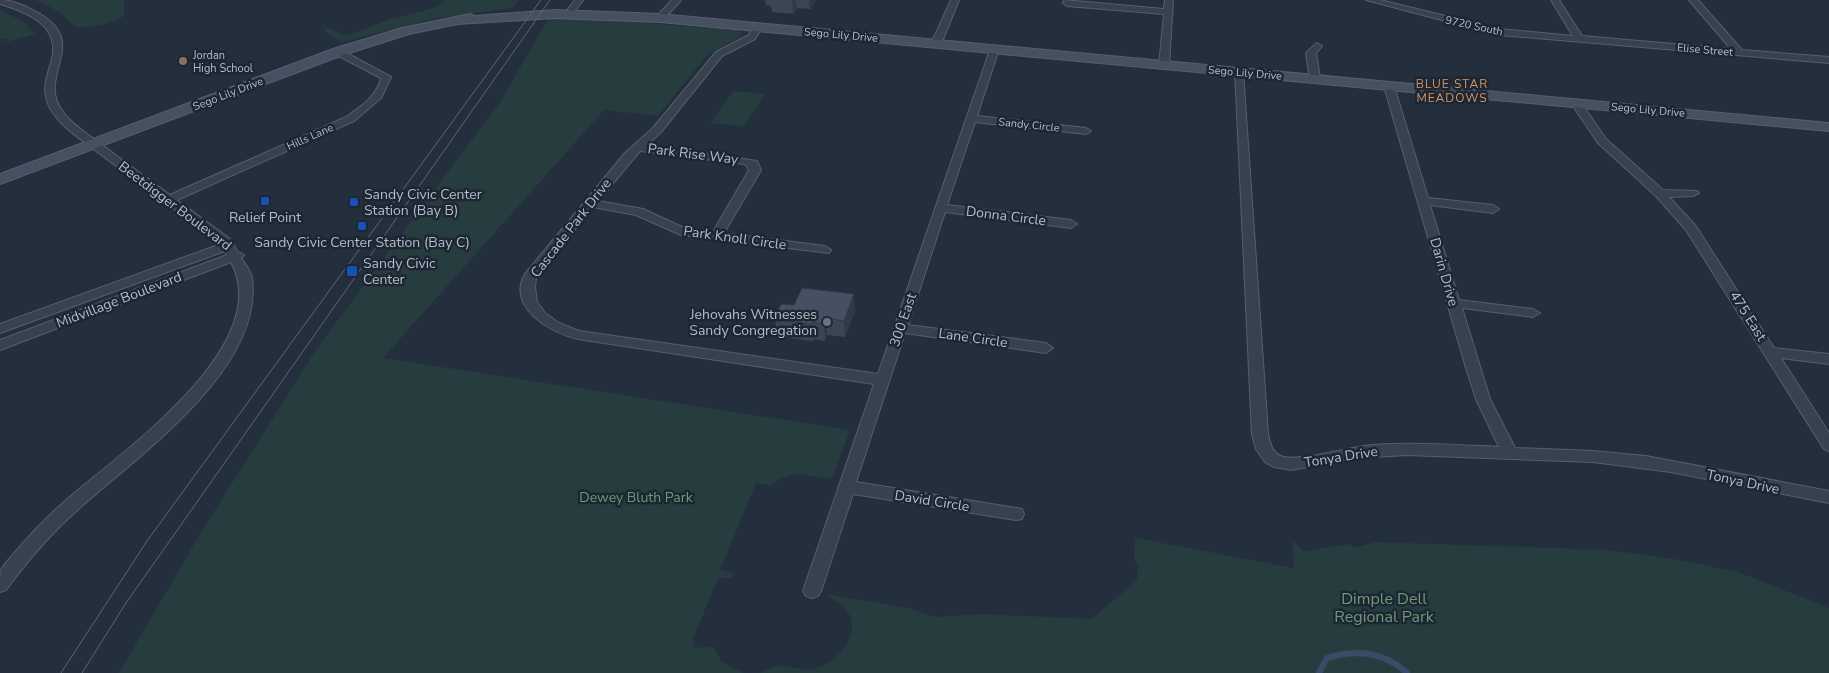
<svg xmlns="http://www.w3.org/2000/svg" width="1829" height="673" viewBox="0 0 1829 673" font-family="'Nunito Sans',sans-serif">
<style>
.green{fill:#263c3f}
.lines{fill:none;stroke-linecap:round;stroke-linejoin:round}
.stream{stroke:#394c67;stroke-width:6}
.street-casing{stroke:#565f6c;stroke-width:2}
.secondary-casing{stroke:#565f6c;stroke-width:2}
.street{fill:#38414e;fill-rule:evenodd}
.secondary{fill:#465061;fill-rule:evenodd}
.tram{stroke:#5a6575;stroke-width:1}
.wall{fill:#3b4654}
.shaded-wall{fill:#303945}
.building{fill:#455162;stroke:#303945}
.education-dot{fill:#8d6e63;stroke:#1d2633;stroke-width:2}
.transit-dot{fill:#1a4fb4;stroke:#1d2633;stroke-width:2}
.worship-dot{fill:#6b7280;stroke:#1d2633;stroke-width:2}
.labels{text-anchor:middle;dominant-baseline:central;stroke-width:5;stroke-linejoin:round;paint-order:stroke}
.far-street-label{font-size:11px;fill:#b4bcc9;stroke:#1d2633}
.far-poi-label{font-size:11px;fill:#b4bcc9;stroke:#1d2633;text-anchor:start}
.far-neighbourhood-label{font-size:12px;letter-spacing:1px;fill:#d59563;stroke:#1d2633}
.street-label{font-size:14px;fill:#b4bcc9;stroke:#1d2633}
.poi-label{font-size:14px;fill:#b4bcc9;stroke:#1d2633;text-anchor:start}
.park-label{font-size:14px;fill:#6b9a76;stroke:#1d2633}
.near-park-label{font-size:16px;fill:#6b9a76;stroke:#1d2633}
</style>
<rect width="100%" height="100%" fill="#242f3e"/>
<path class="green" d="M 35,0 L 124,0 L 124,16 C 109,24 92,29 75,27 C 64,14 51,6 35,0 Z
M 445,0 L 519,0 L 512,8 L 436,18 L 342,42 L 327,34 L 323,26 L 346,36 L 391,19 L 437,7 Z
M 0,10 L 24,22 L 35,34 L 0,44 L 8,40 L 7,38 L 0,40 Z
M 582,18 L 736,30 L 741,33 L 741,36 L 707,55 L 658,116 L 604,110 L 383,358 L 850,430 L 832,478 C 804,478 797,466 771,485 L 756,483 L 720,570 L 733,573 L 733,578 L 718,578 L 693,639 L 694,648 L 713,646 L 721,661 L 743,673 L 119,673 L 200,534 L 317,348 L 500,102 L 548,19 Z
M 733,91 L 765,94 L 744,126 L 711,123 Z
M 1135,538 L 1294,568 L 1293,541 L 1304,551 L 1350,544 L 1353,548 L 1376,542 L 1609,550 L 1674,559 L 1738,572 L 1829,608 L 1829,673 L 759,673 C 766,671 775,666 782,666 C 793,667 801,671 813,669 C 838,663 865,633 845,608 C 840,602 832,600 826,594 L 908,608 L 934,617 L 981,614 L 1092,619 L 1137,580 L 1138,564 L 1134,559 Z"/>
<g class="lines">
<path class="stream" d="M 1319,673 L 1327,658 C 1356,649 1384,652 1407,673"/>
<defs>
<path id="street" d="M 0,0 C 13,0 28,7 40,14 C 89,43 38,75 61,109 C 72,125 90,136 105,147 C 126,163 148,179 170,195 L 346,117 C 361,107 377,96 381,78 L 335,54 L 335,50 L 341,50 L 391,77 L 381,98 L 354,121 L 177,200 L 230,239 L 237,251 L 244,255 L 241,258 C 245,264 251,271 252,278 C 264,368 141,453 82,506 C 53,531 28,560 6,590 L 0,592 C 0,586 0,576 1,570 C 5,563 12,556 18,549 C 34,530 52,512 71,496 C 125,450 276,344 231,262 L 0,350 L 0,340 L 227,255 L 225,251 L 0,333 L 0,324 L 221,244 L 76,136 C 64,126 49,113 46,97 C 43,83 49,71 52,59 C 60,25 27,12 0,4 Z
M 575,0 L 583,0 L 575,11 L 569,11 L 568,9 Z
M 672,0 L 681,0 L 663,20 L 657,20 L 657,16 Z
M 951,0 L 959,0 L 941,44 L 933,46 L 931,44 Z
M 1064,0 L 1164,9 L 1165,0 L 1173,0 L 1169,65 L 1164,68 L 1159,65 L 1164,14 L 1067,6 L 1063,3 Z
M 1366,0 L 1380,0 L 1499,29 L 1573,36 L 1551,0 L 1559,0 L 1582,36 L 1731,49 L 1689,0 L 1698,0 L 1742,50 L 1829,57 L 1829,63 L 1499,35 Z
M 758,24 L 762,27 L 755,39 L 722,56 L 661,132 L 647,145 L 757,161 L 761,170 L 724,233 L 825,246 L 831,250 L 829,253 L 681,235 L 636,215 L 593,207 L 536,278 L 535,287 L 537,302 L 545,313 L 559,323 L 579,331 L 878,374 L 991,47 L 999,49 L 977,116 L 1086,128 L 1091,131 L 1086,134 L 975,122 L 947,205 L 1071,220 L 1077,224 L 1071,228 L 945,212 L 908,325 L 1046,343 L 1053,348 L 1046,353 L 905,333 L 856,482 L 1016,508 L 1022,509 L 1024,514 L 1022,519 L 1016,520 L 853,494 L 821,591 L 818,596 L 812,598 L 806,596 L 803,591 L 874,384 L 578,339 C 552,333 506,308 525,274 L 625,153 L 653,128 L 716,52 L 749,35 L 755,25 ZM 640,151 L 745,164 L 749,170 L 713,232 L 684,228 L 643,209 L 598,201 Z
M 1317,43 L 1322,46 L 1316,53 L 1320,79 L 1315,82 L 1310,79 L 1306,53 Z
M 1235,70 L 1243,72 L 1268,434 C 1270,444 1273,455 1284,457 C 1302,461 1350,447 1372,445 C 1415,442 1457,445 1499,447 L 1476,399 L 1466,368 L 1384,86 L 1389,83 L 1394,86 L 1428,198 L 1493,205 L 1499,209 L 1493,213 L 1430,205 L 1459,300 L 1533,309 L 1540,313 L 1533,317 L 1462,308 L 1490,399 L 1515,448 L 1593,451 L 1646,456 L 1829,491 L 1829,503 L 1671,472 L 1593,462 L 1407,455 L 1356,458 L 1291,470 L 1274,467 L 1265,462 L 1256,449 L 1252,434 Z
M 1576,100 L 1580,101 L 1606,139 L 1663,190 L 1697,191 L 1699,193 L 1693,196 L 1669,197 L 1695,225 L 1774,348 L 1829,354 L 1829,364 L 1781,358 L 1829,433 L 1829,451 L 1824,449 L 1686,230 L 1656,196 L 1598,143 L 1571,103 Z"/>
<path id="secondary" d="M 555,10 L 660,14 L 1829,123 L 1829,131 L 660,22 L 555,18 L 457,24 L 409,34 L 343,55 L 0,184 L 0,174 L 333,49 L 402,28 L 470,14 L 475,16 Z"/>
</defs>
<use href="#street" class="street-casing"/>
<use href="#secondary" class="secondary-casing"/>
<use href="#street" class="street"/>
<use href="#secondary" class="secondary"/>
<path class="tram" d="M 61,673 L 147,541 L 541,0
M 82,673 L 126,603 L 550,0"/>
</g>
<path class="wall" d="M 765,0 L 816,0 L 810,9 L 797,8 L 793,14 L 772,12 L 771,6 L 766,5 Z
M 855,311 L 845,337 L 827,335 L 825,341 L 814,339 L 813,341 L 781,337 L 780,334 L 777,334 L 775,317 Z"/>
<path class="shaded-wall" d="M 792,0 L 796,0 L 797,8 L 793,14 Z
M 809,0 L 816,0 L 810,9 Z
M 854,294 L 855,311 L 845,337 L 844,321 Z
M 826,318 L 827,335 L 825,341 L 824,324 Z
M 812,322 L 814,339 L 813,341 L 811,324 Z"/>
<path class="building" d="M 802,288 L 854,294 L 844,321 L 826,318 L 824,324 L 812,322 L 811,324 L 779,320 L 780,318 L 775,317 L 781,304 L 794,305 Z"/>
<circle class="education-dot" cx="183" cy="61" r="5"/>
<g class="transit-dot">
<rect x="260" y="196" width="10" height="10" rx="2.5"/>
<rect x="349" y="197" width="10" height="10" rx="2.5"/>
<rect x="357" y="221" width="10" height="10" rx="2.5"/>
<rect x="346" y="265" width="12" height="12" rx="2.5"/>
</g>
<circle class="worship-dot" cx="827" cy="322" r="5"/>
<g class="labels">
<g class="far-street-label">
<text transform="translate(1474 26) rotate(12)">9720 South</text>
<text transform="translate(841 35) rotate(5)">Sego Lily Drive</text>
<text transform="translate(1705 50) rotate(5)">Elise Street</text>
<text transform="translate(1245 73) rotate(5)">Sego Lily Drive</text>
<text transform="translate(228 94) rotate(-21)">Sego Lily Drive</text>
<text transform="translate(1648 110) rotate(5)">Sego Lily Drive</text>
<text transform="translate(1029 125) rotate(6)">Sandy Circle</text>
<text transform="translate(310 137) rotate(-24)">Hills Lane</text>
</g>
<g class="far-poi-label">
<text x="193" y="55">Jordan<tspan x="193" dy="13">High School</tspan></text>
</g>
<g class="far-neighbourhood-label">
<text x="1452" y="84">BLUE STAR<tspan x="1452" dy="14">MEADOWS</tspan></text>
</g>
<g class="street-label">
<text transform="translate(693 154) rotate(7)">Park Rise Way</text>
<text transform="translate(175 206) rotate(37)">Beetdigger Boulevard</text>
<text transform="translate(1006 216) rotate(7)">Donna Circle</text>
<text transform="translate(571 228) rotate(-52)">Cascade Park Drive</text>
<text transform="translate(735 238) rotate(8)">Park Knoll Circle</text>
<text transform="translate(1444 272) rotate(74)">Darin Drive</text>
<text transform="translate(119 300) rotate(-21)">Midvillage Boulevard</text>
<text transform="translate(1748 316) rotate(58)">475 East</text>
<text transform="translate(903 320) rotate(-71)">300 East</text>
<text transform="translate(973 338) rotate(8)">Lane Circle</text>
<text transform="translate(1341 457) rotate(-9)">Tonya Drive</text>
<text transform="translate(1743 482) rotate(12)">Tonya Drive</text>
<text transform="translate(932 501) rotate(9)">David Circle</text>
</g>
<g class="poi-label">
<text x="364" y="194">Sandy Civic Center<tspan x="364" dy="16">Station (Bay B)</tspan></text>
<text x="265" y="217" text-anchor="middle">Relief Point</text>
<text x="362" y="242" text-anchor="middle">Sandy Civic Center Station (Bay C)</text>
<text x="363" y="263">Sandy Civic<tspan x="363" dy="16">Center</tspan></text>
<text x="817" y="314" text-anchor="end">Jehovahs Witnesses<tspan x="817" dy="16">Sandy Congregation</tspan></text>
</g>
<g class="park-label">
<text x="636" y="497">Dewey Bluth Park</text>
</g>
<g class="near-park-label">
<text x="1384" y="599">Dimple Dell<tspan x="1384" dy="18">Regional Park</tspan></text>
</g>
</g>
</svg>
